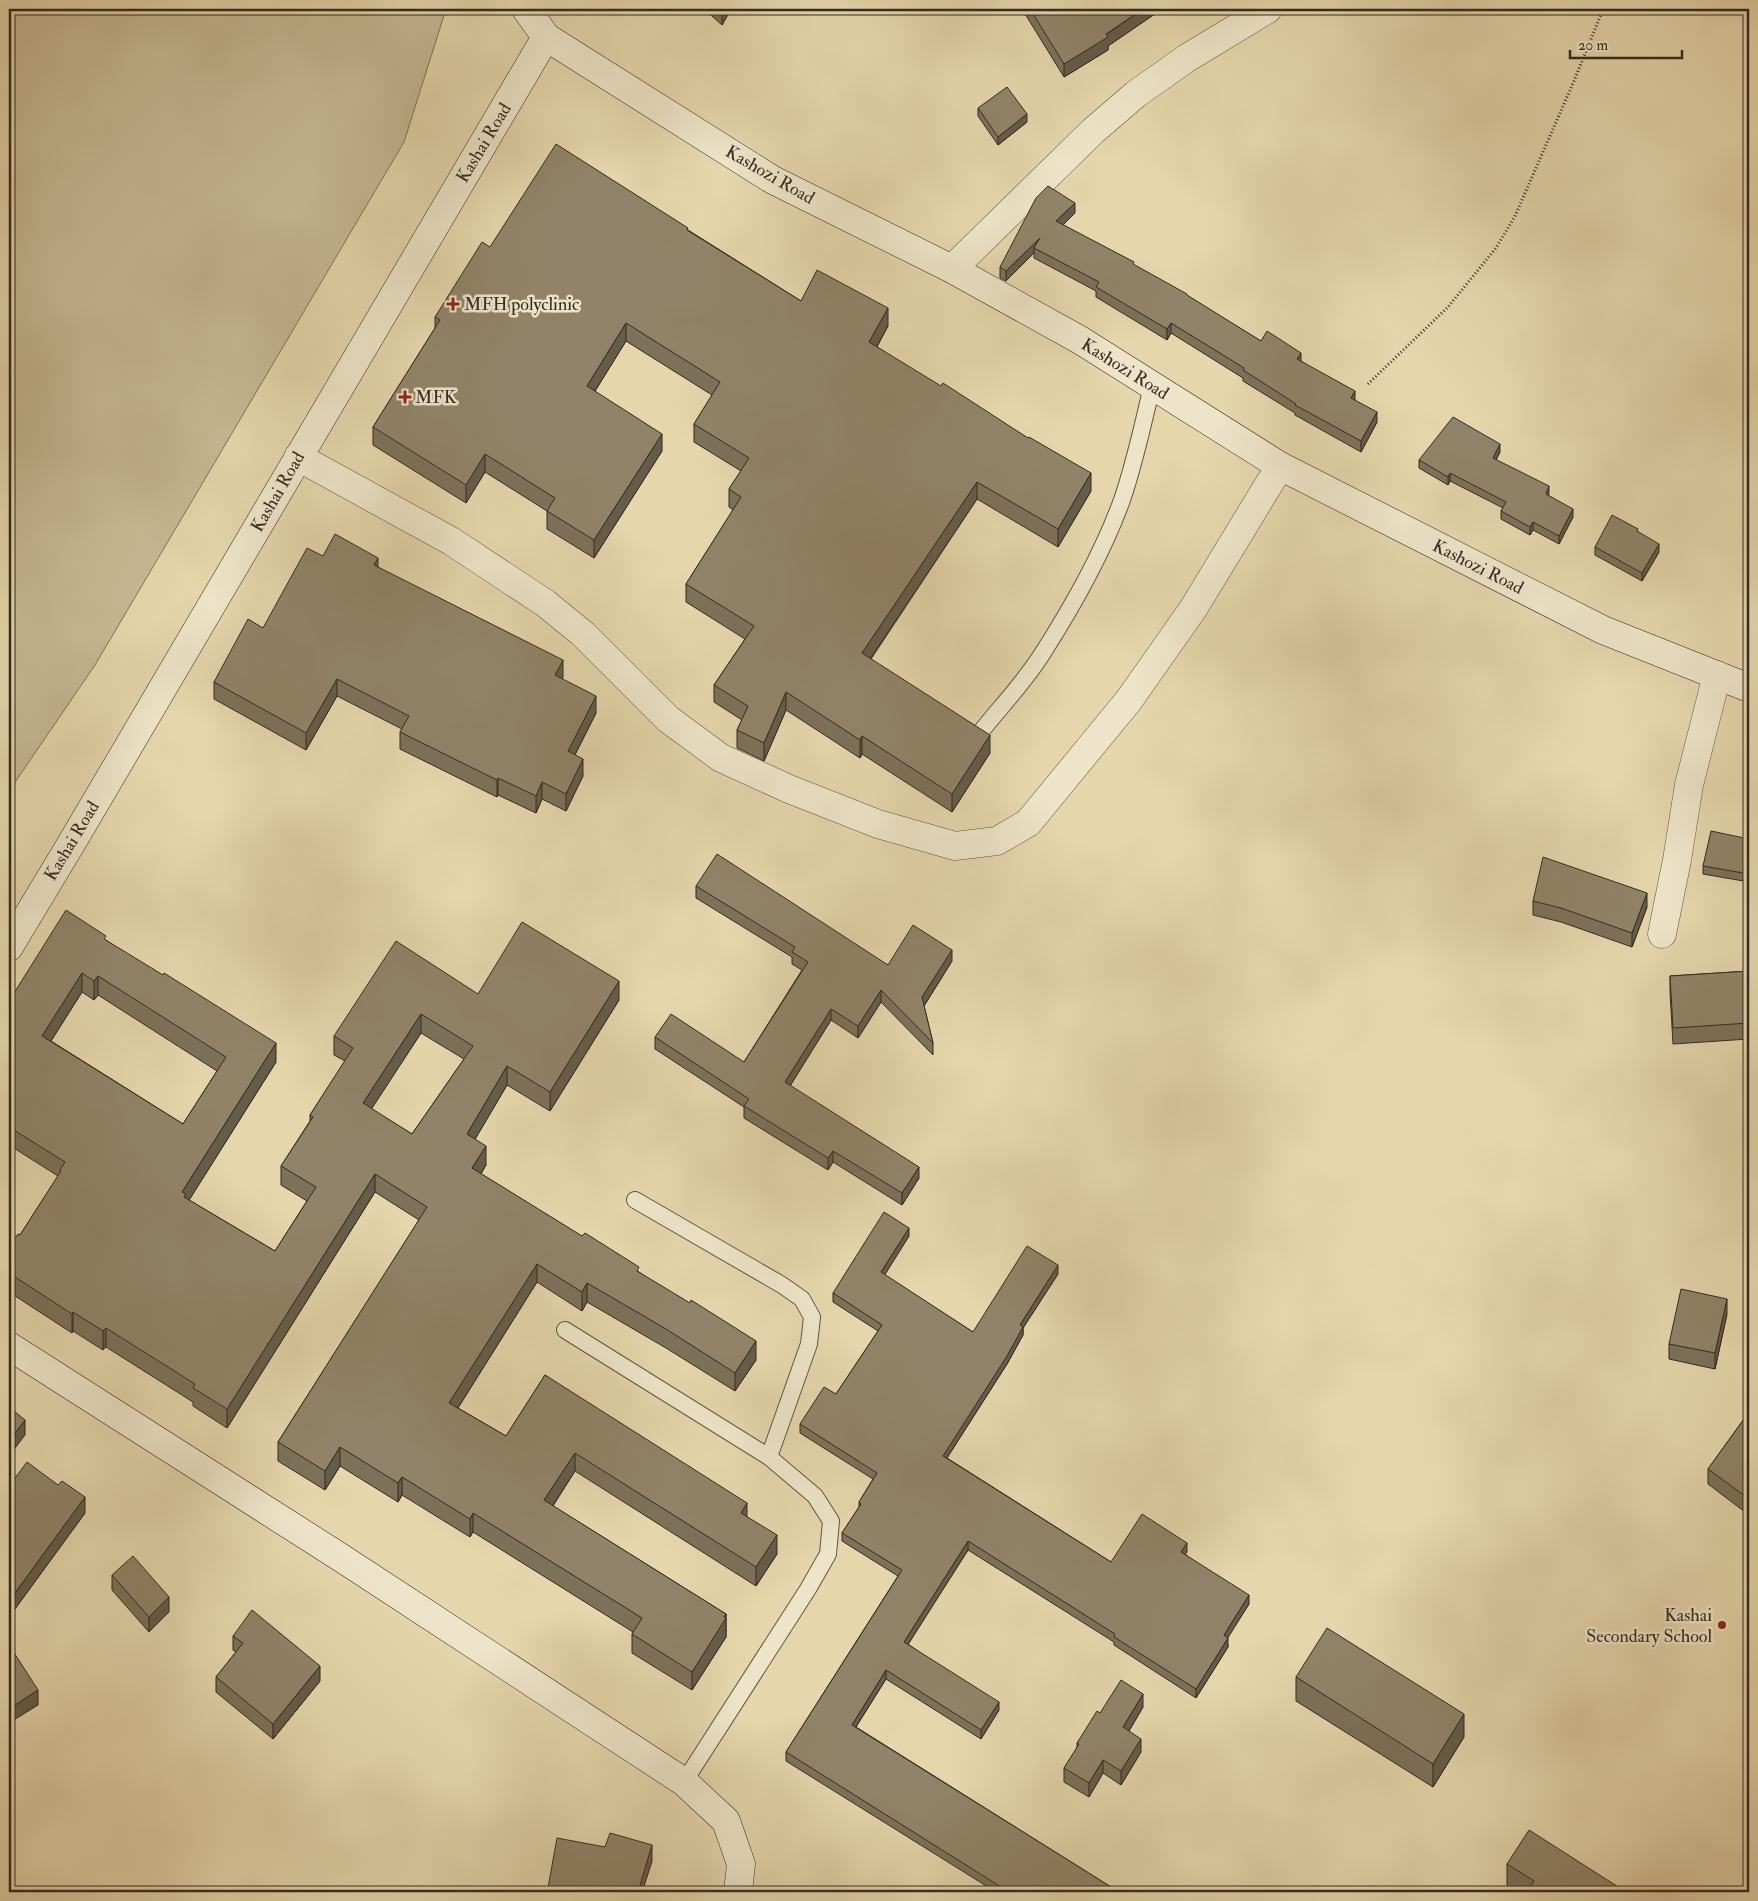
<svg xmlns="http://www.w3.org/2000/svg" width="1758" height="1901" viewBox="0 0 1758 1901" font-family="'IM FELL Double Pica',serif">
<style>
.green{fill:#c7b994;stroke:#7f715a}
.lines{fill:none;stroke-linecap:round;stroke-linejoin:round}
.lane-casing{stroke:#625443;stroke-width:18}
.street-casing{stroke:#625443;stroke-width:29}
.secondary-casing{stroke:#372920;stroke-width:29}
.path{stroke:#372920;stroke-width:3;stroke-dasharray:1 2.5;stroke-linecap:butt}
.lane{stroke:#eee4c9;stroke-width:16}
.street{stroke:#eee4c9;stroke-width:28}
.secondary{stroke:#eee4c9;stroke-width:28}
.wall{fill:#7d715a;stroke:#372920;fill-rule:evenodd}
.shaded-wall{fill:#665c4a;stroke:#372920}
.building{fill:#918369;stroke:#372920;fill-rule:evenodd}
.poi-dot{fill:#8f2418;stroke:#eee4c9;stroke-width:2}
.labels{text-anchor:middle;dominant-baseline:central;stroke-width:5;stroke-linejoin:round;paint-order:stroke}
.street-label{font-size:18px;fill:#372920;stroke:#eee4c9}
.poi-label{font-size:18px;fill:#372920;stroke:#eee4c9;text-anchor:start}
</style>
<rect width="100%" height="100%" fill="#e5d6ac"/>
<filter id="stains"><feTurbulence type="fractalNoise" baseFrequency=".004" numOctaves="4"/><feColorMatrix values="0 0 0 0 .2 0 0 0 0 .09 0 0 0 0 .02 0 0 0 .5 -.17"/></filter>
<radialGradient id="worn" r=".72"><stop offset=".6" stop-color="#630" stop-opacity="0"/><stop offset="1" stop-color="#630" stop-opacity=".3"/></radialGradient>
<path class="green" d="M 9,9 L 446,9 L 404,142 L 95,665 L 9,791 Z"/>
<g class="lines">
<defs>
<path id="lane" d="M 983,729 C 1003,704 1027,679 1044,651 C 1074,604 1103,552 1122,500 C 1135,462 1143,424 1152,386
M 635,1200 L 782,1285 L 802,1299 L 812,1317 L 809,1344 L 769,1457
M 565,1330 L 769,1457 L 815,1496 L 831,1521 L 828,1554 L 808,1589 L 684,1782"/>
<path id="street" d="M 952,269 L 1093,131 L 1136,94 L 1187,58 L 1268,9
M 298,457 L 451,541 L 545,603 L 583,634 L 668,719 L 721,758 L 789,789 L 878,824 L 955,846 L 997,841 L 1028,823 L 1129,700 L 1193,609 L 1280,466
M 1662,934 L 1677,860 L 1689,785 L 1717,675"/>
<path id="secondary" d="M 526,9 L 546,37 L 773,180 L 952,269 L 1080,340 L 1280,466 L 1603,630 L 1749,688
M 9,947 L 71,844 L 546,37
M 9,1346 L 343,1559 L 684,1782 L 726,1821 L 741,1864 L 738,1892"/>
</defs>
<use href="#lane" class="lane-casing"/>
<use href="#street" class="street-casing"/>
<use href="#secondary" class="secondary-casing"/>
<path class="path" d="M 1368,384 L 1448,307 L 1496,248 L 1515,216 L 1574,81 L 1603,9"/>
<use href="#lane" class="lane"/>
<use href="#street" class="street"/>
<use href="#secondary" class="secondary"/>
</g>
<path class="wall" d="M 704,9 L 731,9 L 722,25 Z
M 1022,9 L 1162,9 L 1108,46 L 1108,50 L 1064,77 Z
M 978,108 L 1027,122 L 998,145 L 978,116 Z
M 1075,213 L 1063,225 L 1187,296 L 1261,341 L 1301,361 L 1355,400 L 1377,422 L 1361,452 L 1295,415 L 1295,413 L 1243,381 L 1243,378 L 1171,333 L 1167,340 L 1096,297 L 1096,291 L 1034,258 L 1034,253 L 1006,281 L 1000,278 L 1000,267 Z
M 688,230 L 801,301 L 888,326 L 877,347 L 1091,491 L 1058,547 L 977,499 L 871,659 L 990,753 L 952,812 L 862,754 L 860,758 L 786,710 L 764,761 L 737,748 L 737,730 L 742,720 L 714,702 L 714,685 L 745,639 L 686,602 L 686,584 L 733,510 L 729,507 L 729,489 L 741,471 L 694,442 L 694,424 L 712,395 L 626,341 L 595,391 L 662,451 L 594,558 L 547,529 L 547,511 L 485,472 L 466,503 L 373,445 L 373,427 L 435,328 L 435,317 L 490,247 Z
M 1500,452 L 1496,460 L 1549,494 L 1548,495 L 1573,517 L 1559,544 L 1533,530 L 1530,535 L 1501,519 L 1501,511 L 1503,508 L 1450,481 L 1448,485 L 1419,468 L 1419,460 Z
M 1638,532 L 1659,552 L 1642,581 L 1595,555 L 1595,547 Z
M 323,556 L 378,567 L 563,677 L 562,679 L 596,713 L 575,755 L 583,776 L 566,811 L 542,799 L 536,813 L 498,795 L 497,797 L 400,749 L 400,732 L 402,729 L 337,696 L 306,750 L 214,699 L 214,682 L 263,628 Z
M 1749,839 L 1749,882 L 1703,874 L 1703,866 Z
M 696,886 L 888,965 L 952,961 L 924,1006 L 933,1043 L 933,1055 L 881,1002 L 858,1038 L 831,1020 L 790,1086 L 919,1178 L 902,1205 L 833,1162 L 828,1170 L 744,1118 L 744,1107 L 655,1049 L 655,1037 L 744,1062 L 802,970 L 792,964 L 792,957 L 696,898 Z
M 1533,901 L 1647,907 L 1632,947 L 1561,922 L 1533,915 Z
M 106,940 L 276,1062 L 189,1200 L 275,1251 L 307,1201 L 281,1185 L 281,1166 L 310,1121 L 310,1115 L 345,1061 L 334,1055 L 334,1036 L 478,994 L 619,1000 L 550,1111 L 507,1085 L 475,1139 L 486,1165 L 481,1174 L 639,1272 L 756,1360 L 735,1391 L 666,1348 L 587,1302 L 582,1311 L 537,1282 L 458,1408 L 506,1436 L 545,1375 L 747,1517 L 777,1554 L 756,1586 L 575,1471 L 553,1506 L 726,1614 L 726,1637 L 692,1690 L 632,1653 L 632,1634 L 633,1632 L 473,1532 L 470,1537 L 402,1495 L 398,1502 L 340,1466 L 325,1490 L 278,1461 L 278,1442 L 419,1220 L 375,1192 L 227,1428 L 193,1406 L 193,1402 L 106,1347 L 103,1350 L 73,1331 L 72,1333 L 9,1292 L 9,1232 L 16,1237 L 20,1235 L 58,1176 L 9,1145 L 9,1001 ZM 82,992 L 94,1000 L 98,995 L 217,1071 L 183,1124 L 51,1041 ZM 421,1033 L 464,1059 L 412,1134 L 371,1109 Z
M 1749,971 L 1749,1039 L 1673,1044 L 1670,992 L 1670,976 Z
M 909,1236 L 884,1275 L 973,1332 L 1058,1274 L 1023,1328 L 1023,1335 L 1007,1364 L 947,1458 L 1111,1562 L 1187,1552 L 1185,1554 L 1249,1604 L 1227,1638 L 1228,1647 L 1196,1698 L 1114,1645 L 1114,1642 L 968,1550 L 908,1644 L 999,1710 L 981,1739 L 886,1679 L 856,1727 L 1119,1892 L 996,1892 L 786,1761 L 786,1752 L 898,1576 L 842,1541 L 842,1533 L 859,1507 L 859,1502 L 873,1479 L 800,1433 L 800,1424 L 836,1394 L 878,1331 L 833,1302 L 833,1293 Z
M 1727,1314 L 1715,1369 L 1669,1359 L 1669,1344 Z
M 1749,1412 L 1749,1515 L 1708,1484 L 1708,1469 Z
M 9,1486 L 85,1513 L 12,1613 L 9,1610 Z
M 112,1575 L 169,1612 L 149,1632 L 112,1590 Z
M 233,1636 L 320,1681 L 273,1739 L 216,1692 L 216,1677 L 236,1652 L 233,1650 Z
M 1296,1677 L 1464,1737 L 1433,1787 L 1296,1701 Z
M 1143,1707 L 1129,1731 L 1141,1752 L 1121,1785 L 1103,1773 L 1089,1797 L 1064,1782 L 1064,1768 L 1077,1748 L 1077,1743 L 1100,1713 Z
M 652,1861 L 642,1892 L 548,1892 L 548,1888 Z
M 1507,1864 L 1623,1892 L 1518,1892 L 1507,1885 Z"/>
<path class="shaded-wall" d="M 724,9 L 731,9 L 722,25 L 722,12 Z
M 1143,9 L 1162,9 L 1108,46 L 1108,50 L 1064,77 L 1064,64 Z
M 1027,114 L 1027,122 L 998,145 L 998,137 Z
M 1075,203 L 1075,213 L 1056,232 L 1056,221 Z
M 1040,238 L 1034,248 L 1034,253 L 1006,281 L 1006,271 Z
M 888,308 L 888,326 L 869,360 L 869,342 Z
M 626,323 L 626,341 L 587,404 L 587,386 Z
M 1171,323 L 1171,333 L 1167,340 L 1167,329 Z
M 1301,353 L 1301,363 L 1297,359 Z
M 1355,391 L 1355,402 L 1351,398 Z
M 1377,412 L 1377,422 L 1361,452 L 1361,441 Z
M 662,434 L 662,451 L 594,558 L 594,540 Z
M 1500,444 L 1500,452 L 1493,466 L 1493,458 Z
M 485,454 L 485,472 L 466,503 L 466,485 Z
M 1091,473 L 1091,491 L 1058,547 L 1058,529 Z
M 1450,473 L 1450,481 L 1448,485 L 1448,477 Z
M 977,482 L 977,499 L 862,671 L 862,653 Z
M 1549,486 L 1549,494 L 1546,502 L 1546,494 Z
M 1573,509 L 1573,517 L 1559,544 L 1559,536 Z
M 1533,522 L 1533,530 L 1530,535 L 1530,527 Z
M 1659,544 L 1659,552 L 1642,581 L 1642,573 Z
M 378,558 L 378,575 L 374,565 Z
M 563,660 L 563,677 L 555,692 L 555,675 Z
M 337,679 L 337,696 L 306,750 L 306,733 Z
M 786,692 L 786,710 L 764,761 L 764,743 Z
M 596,696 L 596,713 L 568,768 L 568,751 Z
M 990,735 L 990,753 L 952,812 L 952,794 Z
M 862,736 L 862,754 L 860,758 L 860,740 Z
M 583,759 L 583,776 L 566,811 L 566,794 Z
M 498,778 L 498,795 L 497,797 L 497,780 Z
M 542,782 L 542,799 L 536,813 L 536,796 Z
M 1647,893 L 1647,907 L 1632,947 L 1632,933 Z
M 952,950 L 952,961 L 922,1009 L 922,997 Z
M 82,973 L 82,992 L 42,1055 L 42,1036 Z
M 98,976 L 98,995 L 94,1000 L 94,981 Z
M 619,981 L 619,1000 L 550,1111 L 550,1092 Z
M 881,990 L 881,1002 L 858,1038 L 858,1026 Z
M 831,1009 L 831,1020 L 785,1094 L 785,1082 Z
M 421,1014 L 421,1033 L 363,1122 L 363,1103 Z
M 276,1043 L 276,1062 L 186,1205 L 182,1192 Z
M 507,1066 L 507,1085 L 467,1153 L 467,1134 Z
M 486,1146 L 486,1165 L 472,1187 L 472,1168 Z
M 833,1151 L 833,1162 L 828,1170 L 828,1158 Z
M 919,1167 L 919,1178 L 902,1205 L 902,1193 Z
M 375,1174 L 375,1192 L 227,1428 L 227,1409 Z
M 909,1228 L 909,1236 L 881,1281 L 881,1272 Z
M 537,1264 L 537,1282 L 449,1422 L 449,1403 Z
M 1058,1265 L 1058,1274 L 1023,1328 L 1023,1335 L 1007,1364 L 943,1464 L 943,1456 L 1020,1325 Z
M 587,1283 L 587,1302 L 582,1311 L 582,1292 Z
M 1727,1299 L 1727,1314 L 1715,1369 L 1715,1353 Z
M 73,1312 L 73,1331 L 72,1333 L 72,1314 Z
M 106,1328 L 106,1347 L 103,1350 L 103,1331 Z
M 756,1341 L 756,1360 L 735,1391 L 735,1373 Z
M 25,1420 L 25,1435 L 9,1456 L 9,1441 Z
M 340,1447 L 340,1466 L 325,1490 L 325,1471 Z
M 575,1453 L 575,1471 L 544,1519 L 544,1500 Z
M 402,1477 L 402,1495 L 398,1502 L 398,1483 Z
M 85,1497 L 85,1513 L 12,1613 L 12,1597 Z
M 747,1503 L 747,1521 L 741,1513 Z
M 473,1513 L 473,1532 L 470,1537 L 470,1519 Z
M 777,1535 L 777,1554 L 756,1586 L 756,1567 Z
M 968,1541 L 968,1550 L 904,1651 L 904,1642 Z
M 1187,1543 L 1187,1552 L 1181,1560 L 1181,1552 Z
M 1249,1595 L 1249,1604 L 1224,1644 L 1224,1635 Z
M 169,1597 L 169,1612 L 149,1632 L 149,1617 Z
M 726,1614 L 726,1637 L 692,1690 L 692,1672 Z
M 1228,1638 L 1228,1647 L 1196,1698 L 1196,1689 Z
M 320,1666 L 320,1681 L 273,1739 L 273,1724 Z
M 886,1670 L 886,1679 L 852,1733 L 852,1725 Z
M 38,1690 L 38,1705 L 9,1723 L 9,1709 Z
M 1143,1694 L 1143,1707 L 1123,1741 L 1123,1727 Z
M 999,1702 L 999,1710 L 981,1739 L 981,1730 Z
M 1464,1714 L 1464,1737 L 1433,1787 L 1433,1764 Z
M 1141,1739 L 1141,1752 L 1121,1785 L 1121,1771 Z
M 1103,1760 L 1103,1773 L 1089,1797 L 1089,1783 Z
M 652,1845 L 652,1861 L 642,1892 L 638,1892 Z"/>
<path class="building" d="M 718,9 L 724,9 L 722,12 Z
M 1030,9 L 1143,9 L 1106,34 L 1108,37 L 1064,64 Z
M 1007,87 L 1027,114 L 998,137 L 978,108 Z
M 556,144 L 688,228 L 687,230 L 801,301 L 817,270 L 888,308 L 869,342 L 941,386 L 943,383 L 1028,438 L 1029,437 L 1091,473 L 1058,529 L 977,482 L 862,653 L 990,735 L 952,794 L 862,736 L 860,740 L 786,692 L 764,743 L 737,730 L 748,706 L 714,685 L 754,626 L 686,584 L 741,497 L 729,489 L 749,458 L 694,424 L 720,382 L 626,323 L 587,386 L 662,434 L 594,540 L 547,511 L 555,498 L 485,454 L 466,485 L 373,427 L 440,320 L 435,317 L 482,242 L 490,247 Z
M 1048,186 L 1075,203 L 1056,221 L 1134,262 L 1133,264 L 1187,294 L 1187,295 L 1261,341 L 1267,331 L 1301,353 L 1297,359 L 1355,391 L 1351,398 L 1377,412 L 1361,441 L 1295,405 L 1296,404 L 1243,370 L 1244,368 L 1171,323 L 1167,329 L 1096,287 L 1099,282 L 1034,248 L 1040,238 L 1006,271 L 1000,267 L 1036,198 Z
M 1453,417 L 1500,444 L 1493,458 L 1549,486 L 1546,494 L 1573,509 L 1559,536 L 1533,522 L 1530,527 L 1501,511 L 1506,502 L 1450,473 L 1448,477 L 1419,460 Z
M 1612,515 L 1638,529 L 1637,531 L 1659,544 L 1642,573 L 1595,547 Z
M 335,534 L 378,558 L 374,565 L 563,660 L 555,675 L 596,696 L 568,751 L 583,759 L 566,794 L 542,782 L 536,796 L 498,778 L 497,780 L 400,732 L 409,716 L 337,679 L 306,733 L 214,682 L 248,619 L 263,628 L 307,548 L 323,556 Z
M 1711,831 L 1749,839 L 1749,874 L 1703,866 Z
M 717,854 L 888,965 L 913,925 L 952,950 L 922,997 L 933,1043 L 881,990 L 858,1026 L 831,1009 L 785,1082 L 919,1167 L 902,1193 L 833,1151 L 828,1158 L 744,1106 L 749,1099 L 655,1037 L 671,1014 L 744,1062 L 808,962 L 792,952 L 795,947 L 696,886 Z
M 1543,857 L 1647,893 L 1632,933 L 1561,908 L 1533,901 Z
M 66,910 L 106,936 L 104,939 L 163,975 L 164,973 L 276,1043 L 182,1192 L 186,1194 L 184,1197 L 275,1251 L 316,1187 L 281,1166 L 313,1117 L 310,1115 L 353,1048 L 334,1036 L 396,941 L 478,994 L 522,922 L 619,981 L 550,1092 L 507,1066 L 467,1134 L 486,1146 L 472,1168 L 582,1236 L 585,1233 L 639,1267 L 637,1271 L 690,1303 L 691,1300 L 756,1341 L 735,1373 L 666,1329 L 587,1283 L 582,1292 L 537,1264 L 449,1403 L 506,1436 L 545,1375 L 747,1503 L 741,1513 L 777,1535 L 756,1567 L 575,1453 L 544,1500 L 726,1614 L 724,1617 L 726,1618 L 692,1672 L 632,1634 L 642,1618 L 473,1513 L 470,1519 L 402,1477 L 398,1483 L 340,1447 L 325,1471 L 278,1442 L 427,1207 L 375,1174 L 227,1409 L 193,1388 L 195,1384 L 106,1328 L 103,1331 L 73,1312 L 72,1314 L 9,1273 L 9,1232 L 16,1237 L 18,1234 L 20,1235 L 61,1171 L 60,1170 L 65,1162 L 9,1127 L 9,1001 ZM 82,973 L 94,981 L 98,976 L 226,1057 L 183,1124 L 42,1036 ZM 421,1014 L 473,1046 L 412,1134 L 363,1103 Z
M 1749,971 L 1749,1023 L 1673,1028 L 1670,976 Z
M 884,1212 L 909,1228 L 881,1272 L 973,1332 L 1027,1246 L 1058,1265 L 1020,1325 L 1023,1327 L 1007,1356 L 943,1456 L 1111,1562 L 1142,1514 L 1187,1543 L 1181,1552 L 1249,1595 L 1224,1635 L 1228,1638 L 1196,1689 L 1114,1637 L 1115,1634 L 968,1541 L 904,1642 L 999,1702 L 981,1730 L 886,1670 L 852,1725 L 1119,1892 L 1009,1892 L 786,1752 L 902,1570 L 842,1533 L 861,1504 L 859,1502 L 877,1473 L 800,1424 L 824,1387 L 836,1394 L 882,1325 L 833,1293 Z
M 1681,1289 L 1727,1299 L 1715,1353 L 1669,1344 Z
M 9,1407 L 25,1420 L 9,1441 Z
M 1749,1412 L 1749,1499 L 1708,1469 Z
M 27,1462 L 58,1485 L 62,1481 L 85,1497 L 12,1597 L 9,1594 L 9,1486 Z
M 133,1556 L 169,1597 L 149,1617 L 112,1575 Z
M 252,1610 L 320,1666 L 273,1724 L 216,1677 L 243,1643 L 233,1636 Z
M 1327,1628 L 1464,1714 L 1433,1764 L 1296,1677 Z
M 9,1645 L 38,1690 L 9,1709 Z
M 1121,1680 L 1143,1694 L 1123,1727 L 1141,1739 L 1121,1771 L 1103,1760 L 1089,1783 L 1064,1768 L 1079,1744 L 1077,1743 L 1097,1711 L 1100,1713 Z
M 1529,1830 L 1623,1890 L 1621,1892 L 1527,1892 L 1534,1881 L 1507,1864 Z
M 610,1833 L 652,1845 L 638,1892 L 564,1892 L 565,1891 L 548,1888 L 557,1838 L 605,1847 Z"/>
<g class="poi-dot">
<path d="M450.5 296.5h5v5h5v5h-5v5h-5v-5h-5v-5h5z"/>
<path d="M402.5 389.5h5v5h5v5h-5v5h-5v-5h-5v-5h5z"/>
<circle cx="1722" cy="1625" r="5"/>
</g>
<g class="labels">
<g class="street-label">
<text transform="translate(484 143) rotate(-59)">Kashai Road</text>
<text transform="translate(770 175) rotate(30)">Kashozi Road</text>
<text transform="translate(1125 369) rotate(32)">Kashozi Road</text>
<text transform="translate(278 492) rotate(-60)">Kashai Road</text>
<text transform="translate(1478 567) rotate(27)">Kashozi Road</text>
<text transform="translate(72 841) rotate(-59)">Kashai Road</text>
</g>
<g class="poi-label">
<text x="464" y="304">MFH polyclinic</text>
<text x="415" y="397">MFK</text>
<text x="1712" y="1615" text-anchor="end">Kashai<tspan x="1712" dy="21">Secondary School</tspan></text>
</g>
</g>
<rect width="1758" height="1901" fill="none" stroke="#e5d6ac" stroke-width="30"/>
<rect x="10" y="10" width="1738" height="1881" fill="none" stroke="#372920" stroke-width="2.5"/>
<rect x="15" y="15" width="1728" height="1871" fill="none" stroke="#372920"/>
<path d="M1570 50v8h112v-8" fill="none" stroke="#372920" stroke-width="2.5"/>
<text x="1578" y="50" font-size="15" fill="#372920" stroke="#eee4c9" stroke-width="4" paint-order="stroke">20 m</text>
<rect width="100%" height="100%" filter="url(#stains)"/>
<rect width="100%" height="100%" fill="url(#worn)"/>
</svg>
